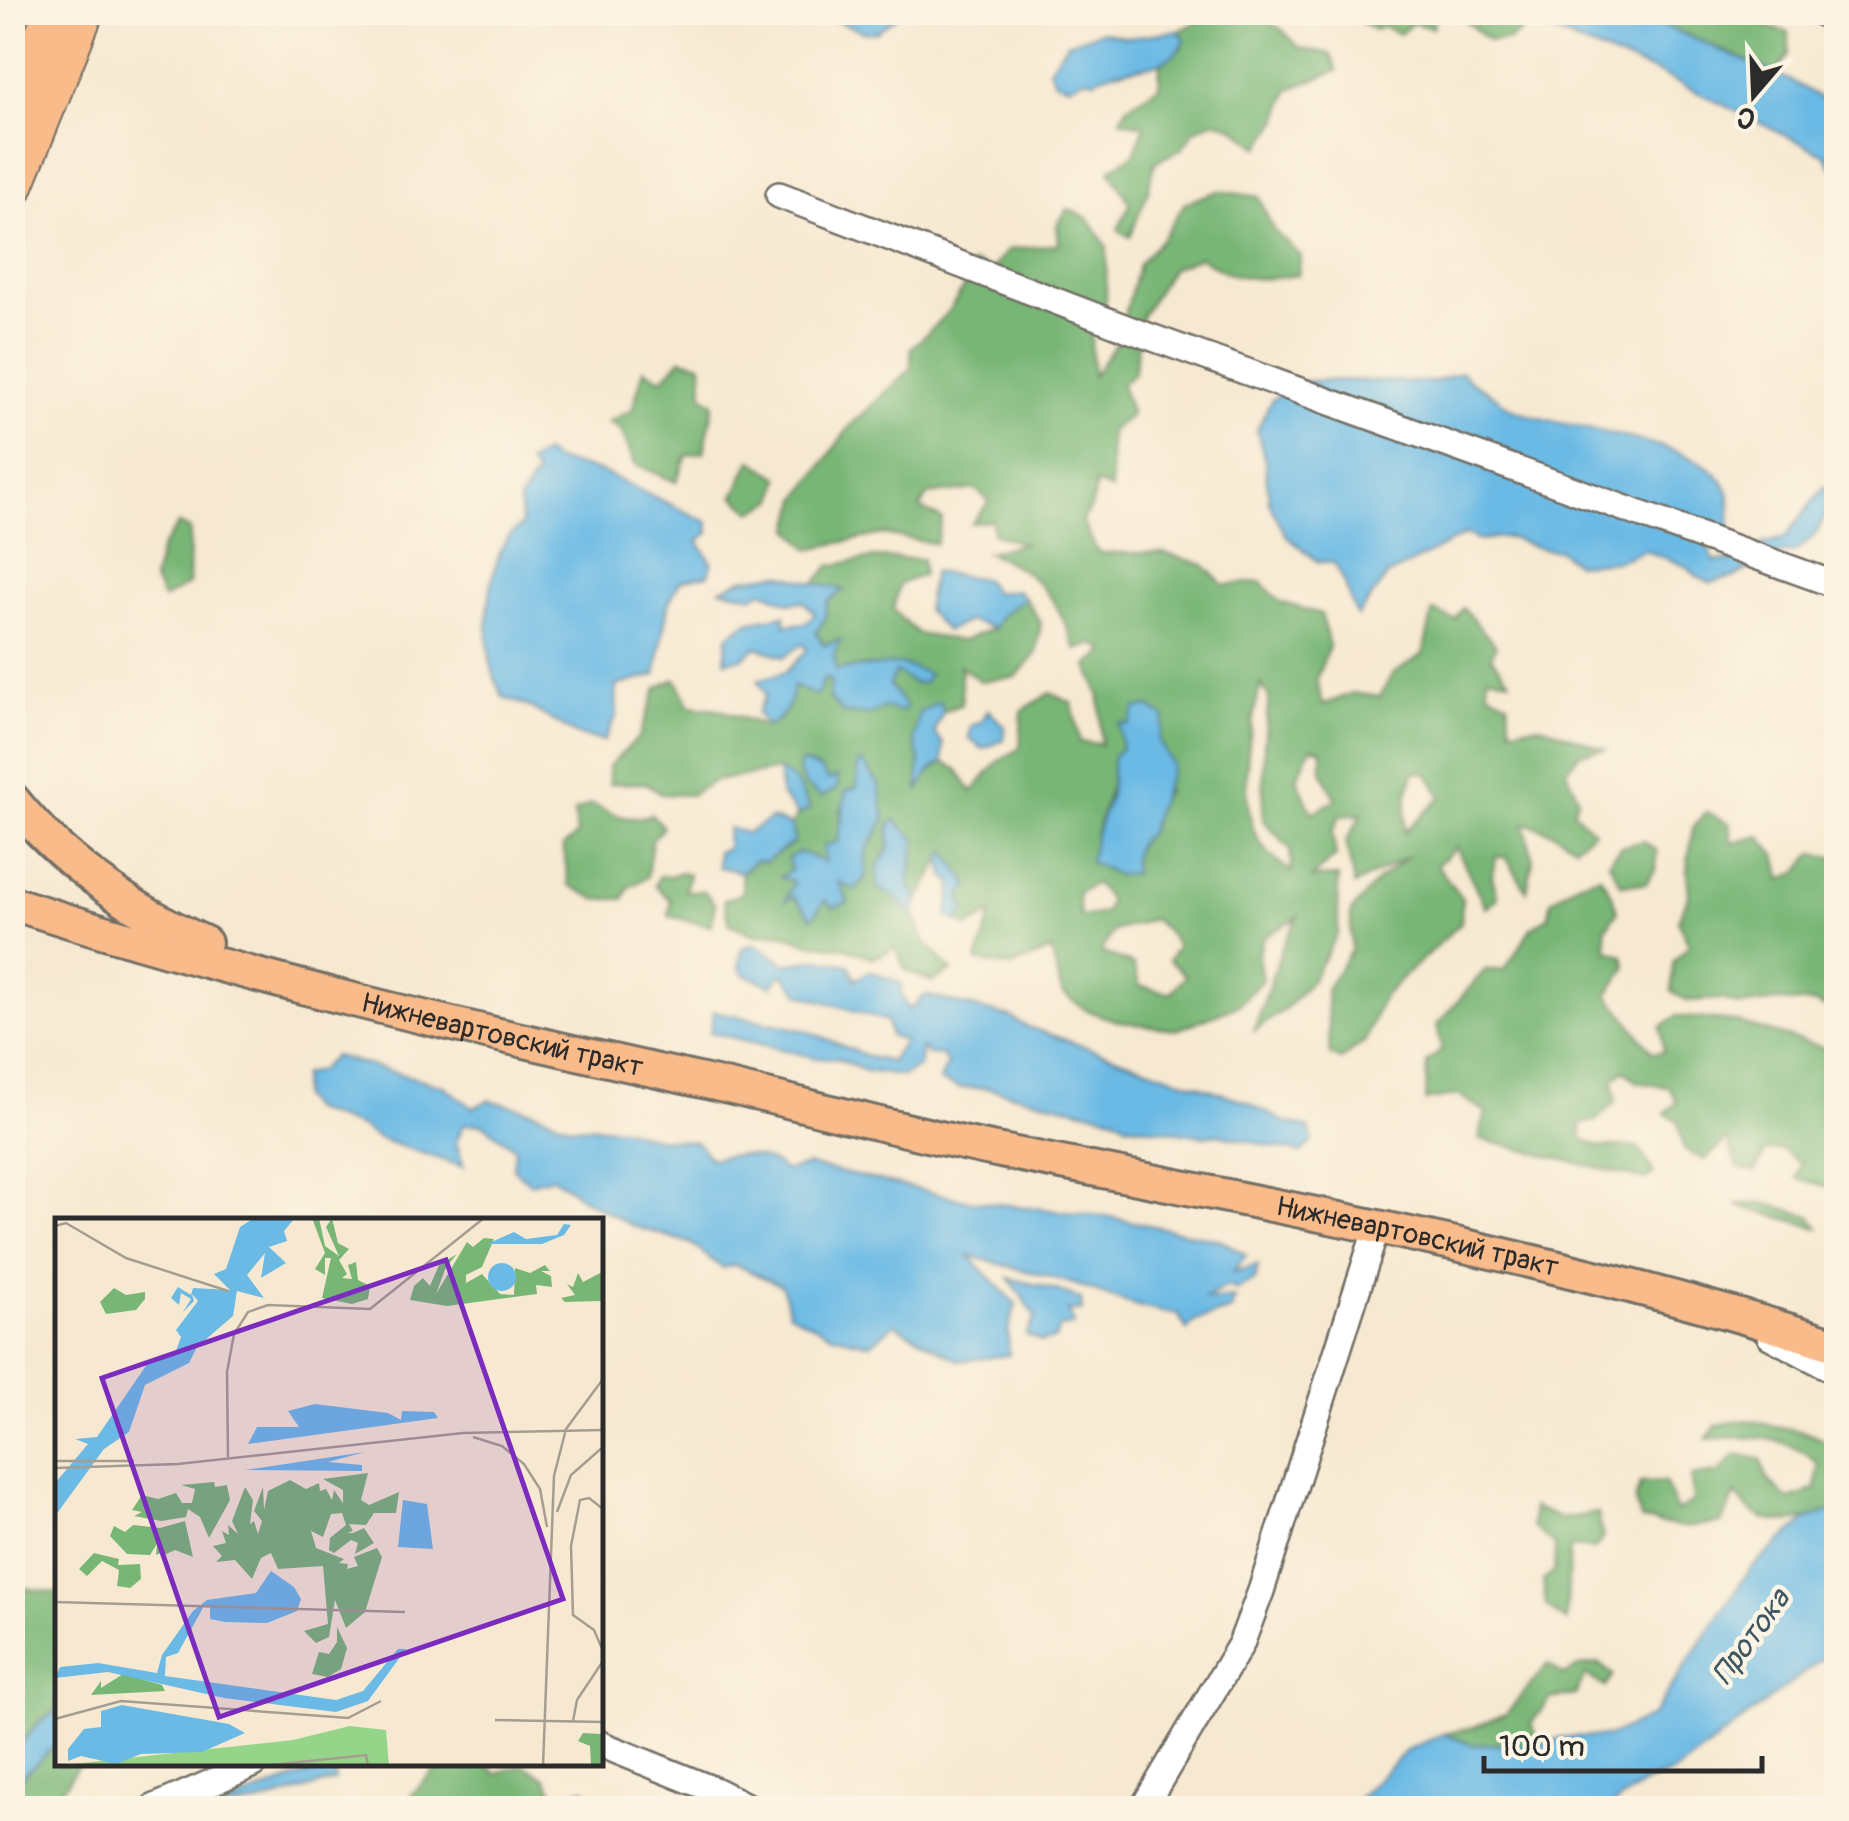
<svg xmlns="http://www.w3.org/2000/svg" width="1849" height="1821" viewBox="0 0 1849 1821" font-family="Pangolin,sans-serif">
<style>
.forest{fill:#78b676;stroke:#527050;stroke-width:2.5;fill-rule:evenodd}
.water{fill:#6bbae5;stroke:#4b7288;stroke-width:2.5}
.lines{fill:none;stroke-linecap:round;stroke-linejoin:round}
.minor-casing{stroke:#726e65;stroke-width:30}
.major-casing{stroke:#726e65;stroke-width:38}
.highway-casing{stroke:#726e65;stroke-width:42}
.minor{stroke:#fff;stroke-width:25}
.major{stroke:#fabb8b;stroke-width:32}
.highway{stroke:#fabb8b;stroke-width:38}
.labels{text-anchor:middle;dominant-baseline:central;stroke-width:9;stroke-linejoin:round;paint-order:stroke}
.street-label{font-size:28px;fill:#2b2b2b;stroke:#fcf5e5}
.water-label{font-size:30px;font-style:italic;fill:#3e5663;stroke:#fcf5e5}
.inset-road{fill:none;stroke:#a59d8f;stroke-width:2.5}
.view{fill:#7b2cbf;fill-opacity:0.15;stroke:#7b2cbf;stroke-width:5}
.inset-edge{fill:none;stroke:#2b2b2b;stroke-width:5}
</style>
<rect width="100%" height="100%" fill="#fcf5e5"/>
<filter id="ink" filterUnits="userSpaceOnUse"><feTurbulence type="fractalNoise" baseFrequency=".01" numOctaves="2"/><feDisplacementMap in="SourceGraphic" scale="20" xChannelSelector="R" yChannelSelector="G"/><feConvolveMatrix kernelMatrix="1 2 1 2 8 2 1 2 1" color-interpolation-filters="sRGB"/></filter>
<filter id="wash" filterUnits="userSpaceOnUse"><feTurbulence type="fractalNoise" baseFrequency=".0048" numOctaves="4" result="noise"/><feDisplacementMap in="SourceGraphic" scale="40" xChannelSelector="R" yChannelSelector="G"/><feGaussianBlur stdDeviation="2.25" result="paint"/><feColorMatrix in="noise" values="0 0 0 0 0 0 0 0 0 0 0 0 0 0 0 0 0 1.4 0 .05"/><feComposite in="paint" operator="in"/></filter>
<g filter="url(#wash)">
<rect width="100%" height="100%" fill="#f7e9d1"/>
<path class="forest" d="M 1364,13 L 1364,12 L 1435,13 L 1433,28 L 1412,23 L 1400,34 L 1384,27 L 1374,30 L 1360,21 Z
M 1465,13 C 1488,12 1510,9 1524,29 L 1509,40 L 1489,41 L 1464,20 Z
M 1635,13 L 1753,13 L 1763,25 L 1789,33 L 1789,55 L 1775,73 Z
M 1256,14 L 1281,29 L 1300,48 L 1331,54 L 1337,71 L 1289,89 L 1279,119 L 1260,148 L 1234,127 L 1215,120 L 1194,131 L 1182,149 L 1155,162 L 1147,194 L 1130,237 L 1118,230 L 1130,203 L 1110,170 L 1134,154 L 1145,126 L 1121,120 L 1127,107 L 1159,86 L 1160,64 L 1182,47 L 1185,40 L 1179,31 L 1199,21 Z
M 1218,191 L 1259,197 L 1273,230 L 1301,256 L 1298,275 C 1259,281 1232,282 1200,257 L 1172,268 L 1142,315 L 1134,373 L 1121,384 L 1131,415 L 1110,431 L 1111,490 L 1096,483 L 1091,508 L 1082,521 L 1098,553 L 1163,553 L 1203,564 L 1224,585 L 1261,582 L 1280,602 L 1321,614 L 1329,647 L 1316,679 L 1323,705 L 1352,693 L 1380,697 L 1392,674 L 1423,654 L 1433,611 L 1455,620 L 1463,608 L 1496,646 L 1491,657 L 1510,680 L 1487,676 L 1488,691 L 1508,702 L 1511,728 L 1541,725 L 1605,749 L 1580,753 L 1567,770 L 1578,798 L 1573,811 L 1594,831 L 1575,846 L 1552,832 L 1524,823 L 1533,859 L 1527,891 L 1506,857 L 1496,857 L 1492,877 L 1498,898 L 1486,908 L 1456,847 L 1437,865 L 1462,899 L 1461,923 L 1383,996 L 1365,1041 L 1341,1060 L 1330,1055 L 1326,989 L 1351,951 L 1351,912 L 1378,880 L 1409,856 L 1354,885 L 1346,841 L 1362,814 L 1340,816 L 1332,833 L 1336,856 L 1311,878 L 1338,877 L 1338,933 L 1311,981 L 1287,1007 L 1254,1031 L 1281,950 L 1298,917 L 1264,937 L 1258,955 L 1262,980 L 1238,1005 L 1177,1030 L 1117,1021 L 1088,1011 L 1062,993 L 1051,950 L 1011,967 L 977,961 L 992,913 L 969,927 L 958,921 L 965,908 L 946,852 L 918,901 L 909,884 L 915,852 L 890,825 L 889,850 L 878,865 L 878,880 L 914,915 L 924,940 L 952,971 L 932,982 L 905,970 L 896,948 L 874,958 L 846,948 L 808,943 L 781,933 L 755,935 L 730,924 L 724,900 L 743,893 L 741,873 L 757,859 L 765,862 L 794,843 L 791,825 L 798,815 L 810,809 L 795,781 L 778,770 L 714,781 L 690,795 L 661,794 L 646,783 L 609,784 L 609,766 L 639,737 L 657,688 L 676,679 L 690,706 L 718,709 L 767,727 L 779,720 L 793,686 L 831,679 L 869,715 L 885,707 L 905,707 L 889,685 L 896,672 L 924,683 L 928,674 L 869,666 L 836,670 L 834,654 L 839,640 L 824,645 L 816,633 L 824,620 L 828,601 L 843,590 L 815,583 L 830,566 L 872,558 L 922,559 L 923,575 L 899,584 L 893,610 L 918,634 L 962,641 L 994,628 L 1002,614 L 1025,598 L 1041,623 L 1036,654 L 1016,677 L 980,681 L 960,666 L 962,704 L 943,712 L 940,702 L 914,740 L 920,760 L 920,788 L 930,771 L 943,762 L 958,770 L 972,792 L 998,762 L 1020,748 L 1022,711 L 1050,693 L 1072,703 L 1080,742 L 1101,744 L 1100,697 L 1088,666 L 1106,651 L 1095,644 L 1076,650 C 1057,597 1039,573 987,552 L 1023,544 L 993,533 L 992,520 L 972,523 L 990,501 L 975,489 L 928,495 L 920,508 L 942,519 L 936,544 L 883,534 L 809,549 L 791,529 L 798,499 L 851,425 L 911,369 L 911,348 C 940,323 962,300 973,263 L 992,269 L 1008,250 L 1059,244 L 1057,224 L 1068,209 L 1088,218 L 1107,247 L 1106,300 L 1091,336 L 1093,376 L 1117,342 L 1139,264 L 1163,237 L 1185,203 ZM 1261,684 L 1269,697 L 1264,743 L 1263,820 L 1290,849 L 1292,872 C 1275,861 1258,846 1252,825 C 1241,781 1249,727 1261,684 ZM 1119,723 L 1129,725 L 1167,790 L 1155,806 L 1149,833 C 1133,844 1132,855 1133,873 L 1095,836 L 1122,749 ZM 1312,747 L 1322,750 L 1322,771 L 1336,800 L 1312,813 L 1297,778 ZM 858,765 L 885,819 L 866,852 L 838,881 L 787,899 L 795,882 L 781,877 L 791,870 L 826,862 L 838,842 L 841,809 L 857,787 ZM 1415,771 L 1428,774 L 1442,797 L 1404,832 L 1407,793 ZM 1095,883 L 1109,900 L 1105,913 L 1080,917 L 1078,893 ZM 1153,919 L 1168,932 L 1177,946 L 1169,960 L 1186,976 L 1170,993 L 1139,986 L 1134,965 L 1101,952 L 1113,931 Z
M 681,359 L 702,364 L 703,395 L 714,403 L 704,452 L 687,455 L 676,482 L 635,464 L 621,430 L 608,422 L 632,410 L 644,369 L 662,379 Z
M 751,460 L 780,478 L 775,500 L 752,512 L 734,496 Z
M 178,524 L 190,529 L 189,584 L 163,599 L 153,579 L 161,548 Z
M 591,804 C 609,813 630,824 651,814 L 663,827 L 652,840 L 647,877 L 628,888 L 624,899 L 596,899 L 569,885 L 563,847 L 577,835 L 574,813 Z
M 1706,812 L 1729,823 L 1733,843 L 1760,836 L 1776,855 L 1782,880 L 1799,871 L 1813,854 L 1836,857 L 1836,1012 L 1817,1004 L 1777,1001 L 1740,1006 L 1722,999 L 1687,1001 L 1672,991 L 1673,962 L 1689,945 L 1678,920 L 1689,896 L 1687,871 L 1693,828 Z
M 1643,841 L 1657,851 L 1656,869 L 1645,884 L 1621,884 L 1609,862 L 1620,847 Z
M 680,872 L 689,874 L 685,891 L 704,891 L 715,904 L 711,926 L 669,916 L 671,900 L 655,886 L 659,876 L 670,876 Z
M 1600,876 L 1612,894 L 1617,912 L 1605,929 L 1607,950 L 1623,955 L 1626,968 L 1608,994 L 1653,1053 L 1664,1051 L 1661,1027 L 1676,1016 L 1735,1022 L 1835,1051 L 1831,1080 L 1836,1081 L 1836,1190 L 1797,1178 L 1801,1164 L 1782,1149 L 1766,1151 L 1755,1172 L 1738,1168 L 1727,1139 L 1705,1160 L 1684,1150 L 1678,1121 L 1665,1113 L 1677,1102 L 1669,1087 L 1637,1082 L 1624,1070 L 1613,1080 L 1616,1102 L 1595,1121 L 1580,1124 L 1582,1139 L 1601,1147 L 1638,1147 L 1654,1173 L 1646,1180 L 1479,1139 L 1486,1112 L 1458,1095 L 1426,1101 L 1427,1062 L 1442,1050 L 1437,1025 L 1485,970 L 1505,970 L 1531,928 L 1549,916 L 1551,901 L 1577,883 Z
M 1760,1202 L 1811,1216 L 1819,1228 L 1735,1205 Z
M 1748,1420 L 1808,1433 L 1836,1446 L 1836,1509 C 1798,1523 1762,1534 1736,1494 L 1721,1523 L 1684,1527 L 1641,1520 L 1635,1502 L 1640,1483 L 1664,1482 L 1677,1511 L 1693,1502 L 1691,1476 L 1719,1473 L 1735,1455 L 1761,1459 L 1767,1479 L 1788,1500 L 1816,1489 L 1819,1465 C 1787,1434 1750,1435 1707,1439 L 1716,1425 Z
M 1533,1507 L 1561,1519 L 1598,1513 L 1603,1538 L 1595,1549 L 1570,1547 L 1566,1621 L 1546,1606 L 1543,1581 L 1554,1572 L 1555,1546 L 1532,1526 Z
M 12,1586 L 58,1593 L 57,1712 C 31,1722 34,1736 13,1749 Z
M 1599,1663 L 1613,1676 L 1605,1687 L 1586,1675 L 1575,1695 L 1550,1699 L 1531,1723 L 1541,1744 L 1473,1745 L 1444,1734 L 1474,1727 L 1506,1714 L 1548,1664 L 1564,1675 L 1580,1666 Z
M 57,1743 L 58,1764 L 79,1764 L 66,1784 L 43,1808 L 13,1800 L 13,1786 Z
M 441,1764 L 485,1764 L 496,1773 L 524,1765 L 546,1778 L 556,1795 L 585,1789 L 592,1808 L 410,1808 L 412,1794 Z"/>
<path class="water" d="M 833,13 L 833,12 L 902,13 L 876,32 L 865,32 L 834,20 Z
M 1515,13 L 1635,13 L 1792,81 L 1836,107 L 1836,169 L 1831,166 L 1825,155 L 1656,72 L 1581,44 Z
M 1101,31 L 1128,37 L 1179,31 L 1185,40 C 1167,77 1123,61 1095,80 L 1084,78 L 1069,86 L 1055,81 L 1049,69 L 1067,43 Z
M 1462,372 C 1473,387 1479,384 1492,394 C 1499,398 1504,405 1511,408 C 1559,431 1704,438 1726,487 C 1732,500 1730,520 1730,534 L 1706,544 L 1714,561 L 1737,561 L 1763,544 L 1785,538 L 1823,488 L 1836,482 L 1836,506 L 1828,512 L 1814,536 L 1795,552 L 1772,555 L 1735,577 L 1710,583 L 1697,577 L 1688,567 L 1645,550 L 1617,561 L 1576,564 L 1559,550 C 1526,552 1516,528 1481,541 L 1466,534 L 1387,576 L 1357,616 C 1348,597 1346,580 1334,563 L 1317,561 L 1286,535 L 1269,502 L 1265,461 L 1257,430 L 1271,401 L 1296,382 L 1328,380 L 1432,382 Z
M 544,453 L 553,460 L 599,471 L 708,522 L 709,533 L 698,541 L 712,563 L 708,575 L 680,581 L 668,604 L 656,675 L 616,686 L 617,715 L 604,741 L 577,735 L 530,707 L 503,697 C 480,657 485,582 505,542 C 508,535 516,530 522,525 L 519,501 L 536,474 L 528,463 Z
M 933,572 L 984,579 L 995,593 L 1017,590 L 1025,598 L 1002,614 L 994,628 L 968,621 L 946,631 L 926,610 Z
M 779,574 L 844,590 L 828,601 L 824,620 L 816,633 L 824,645 L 841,640 L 834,654 L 836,670 L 900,664 L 929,674 L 924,683 L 913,683 L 896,672 L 889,685 L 906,707 L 901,712 L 885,707 L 869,715 L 843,713 L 829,698 L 831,680 L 824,679 L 817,696 L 793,686 C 791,706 785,717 767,727 L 757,713 L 766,695 L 758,680 L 786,672 L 807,650 L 803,643 L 784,657 L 757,647 L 743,658 L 725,661 L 728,636 L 747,622 L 785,615 L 785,625 L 805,623 L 815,614 L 803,601 L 789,603 L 763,591 L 753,596 L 721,589 L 743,579 Z
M 940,701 L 943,712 L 934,732 L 943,744 L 943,762 L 930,771 L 918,791 L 920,760 L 914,740 L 919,713 Z
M 1149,707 L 1165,717 L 1159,741 L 1172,764 C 1167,789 1155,807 1149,833 C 1134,844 1131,855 1134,873 L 1117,875 L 1090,862 L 1095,836 L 1110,794 L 1113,756 L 1122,748 L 1119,723 L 1129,725 L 1136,708 Z
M 988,710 L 1005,727 L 1004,740 L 983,749 L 969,738 L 971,726 L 982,721 Z
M 801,762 L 820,769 L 828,780 L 838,776 L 837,789 L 821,797 L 805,785 L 798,769 Z
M 863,762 L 879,785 L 885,819 L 866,852 L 866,876 L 855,890 L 839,882 L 848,902 L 834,908 L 825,900 L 812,918 L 793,896 L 785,901 L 794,882 L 780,877 L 791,870 L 788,858 L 800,852 L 825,862 L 824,846 L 838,842 L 846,791 L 857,787 L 858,765 Z
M 778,770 L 795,781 L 810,809 L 798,815 L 781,795 Z
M 771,819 L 791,825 L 794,842 L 765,862 L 756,860 L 741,872 L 718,867 L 717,852 L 727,848 L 728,828 L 747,833 Z
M 895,820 L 916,839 L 909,884 L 918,901 L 914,915 L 891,894 L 877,888 L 878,865 L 889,850 L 890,825 Z
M 946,852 L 969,886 L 960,897 L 966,908 L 958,921 L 947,916 L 953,884 L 945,876 L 941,857 Z
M 755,944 L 786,964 L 819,959 L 849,965 L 856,980 L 869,971 L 901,983 L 901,995 L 909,1010 L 925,995 L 1010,1017 L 1025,1026 L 1247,1102 L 1285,1122 L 1309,1128 L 1313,1142 L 1301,1153 L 1218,1134 L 1204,1136 L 1126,1124 L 1115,1117 L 987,1088 L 959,1088 L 940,1081 L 947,1064 L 942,1055 L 927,1054 L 922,1048 L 919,1067 L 902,1076 L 865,1071 L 839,1059 L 817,1058 L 710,1032 L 714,1011 L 807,1031 L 869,1057 L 891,1062 L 904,1041 L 890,1036 L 887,1021 L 801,994 L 782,973 L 772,986 L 744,974 L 739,967 L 742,948 Z
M 334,1056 L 444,1086 L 473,1108 L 489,1100 L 533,1111 L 570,1126 L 622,1128 L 656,1138 L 696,1142 L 711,1159 C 741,1152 760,1153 786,1171 L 807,1165 L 966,1200 L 1109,1217 L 1221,1240 L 1246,1255 L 1233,1272 L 1258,1265 L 1255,1279 L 1237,1290 L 1227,1286 L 1204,1299 L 1234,1298 L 1231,1310 L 1195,1321 L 1187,1330 L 1178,1314 C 1142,1311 1108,1295 1074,1284 C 1039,1273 1003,1266 968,1255 L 1016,1304 L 1008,1332 L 1009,1355 L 960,1361 L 894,1324 L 871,1344 L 833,1335 L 789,1313 L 782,1286 L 736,1265 L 722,1268 L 690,1243 L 633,1226 L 585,1200 L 553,1177 L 530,1183 L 513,1169 L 515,1148 L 483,1124 L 464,1124 L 456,1142 L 464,1167 L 376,1138 L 363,1128 L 311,1110 L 301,1098 L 302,1075 L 320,1070 Z
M 1009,1278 L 1056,1290 L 1081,1300 L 1082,1311 L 1068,1311 L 1074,1325 L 1060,1327 L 1055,1339 L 1042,1342 L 1026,1335 L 1036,1317 Z
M 1836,1509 L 1836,1648 L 1674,1773 L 1645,1783 L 1609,1808 L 1348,1808 L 1408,1749 L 1444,1734 L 1473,1745 L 1541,1744 L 1568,1737 L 1609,1736 L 1652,1716 L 1751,1568 L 1806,1520 Z
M 57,1712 L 57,1743 L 13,1786 L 13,1749 C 34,1736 31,1722 57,1712 Z
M 334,1769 L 335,1781 C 296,1791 257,1809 218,1808 L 311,1773 Z"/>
</g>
<g filter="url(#ink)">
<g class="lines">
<defs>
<path id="minor" d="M 1820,12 L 1836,20
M 779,195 L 1134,331 L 1836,585
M 1770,1336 L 1836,1371
M 600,1744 L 714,1790 L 750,1808
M 153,1808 L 254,1764
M 1143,1808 L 1241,1644 L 1261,1591 L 1377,1227"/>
<g id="major">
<path d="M 12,799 C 64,864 130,909 205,943"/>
<path id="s1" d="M 12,903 C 243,978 480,1032 716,1084 C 811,1106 905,1132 1001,1151 C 1282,1207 1563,1258 1836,1345"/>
</g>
<path id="highway" d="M 12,119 L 53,12
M 12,190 L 84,12"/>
</defs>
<use href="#minor" class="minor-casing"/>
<use href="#major" class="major-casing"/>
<use href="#highway" class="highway-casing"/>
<use href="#minor" class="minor"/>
<use href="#major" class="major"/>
<use href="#highway" class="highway"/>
</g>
</g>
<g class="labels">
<g class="street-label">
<text stroke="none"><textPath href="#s1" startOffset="508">Нижневартовский тракт</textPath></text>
<text stroke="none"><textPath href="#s1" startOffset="1445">Нижневартовский тракт</textPath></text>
</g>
<g class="water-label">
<text transform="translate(1751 1637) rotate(-54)">Протока</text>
</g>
</g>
<g transform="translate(55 1218)">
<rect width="548" height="548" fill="#f7e9d1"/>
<path d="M 295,508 L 331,512 L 334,547 L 0,548 L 238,522 Z" fill="#96d48a"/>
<path d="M 257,0 L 264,0 L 270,28 L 284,38 L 271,9 L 277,0 L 283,25 L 294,31 L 284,42 L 292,56 L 287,60 L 297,61 L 293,47 L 301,44 L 303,62 L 315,68 L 313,81 L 297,86 L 267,80 L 276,40 L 270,40 L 270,57 L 260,51 L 270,35 ZM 429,20 L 439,21 L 427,49 L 411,57 L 411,65 L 427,56 L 445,76 L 459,77 L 460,50 L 475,55 L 490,47 L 495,53 L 486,53 L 496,58 L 497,69 L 481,67 L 482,76 L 392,88 L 355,82 L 359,68 L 368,60 L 375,68 L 384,47 L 402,36 L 391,49 L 381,76 L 412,24 L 418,29 ZM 547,54 L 546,83 L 510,84 L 506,80 L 520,77 L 512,66 L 518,69 L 523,55 L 528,64 ZM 59,70 L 71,77 L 90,74 L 90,81 L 81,92 L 51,96 L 45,84 ZM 313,255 L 306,282 L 314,287 L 344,274 L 341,295 L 319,295 L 311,307 L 294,306 L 298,313 L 292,315 L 298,315 L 309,310 L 319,325 L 300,336 L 303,325 L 296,322 L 279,335 L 274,332 L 275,320 L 291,307 L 287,295 L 276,296 L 268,319 L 256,313 L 261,330 L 289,341 L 284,345 L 293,346 L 292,351 L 303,348 L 299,339 L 322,330 L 327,339 L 310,394 L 291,410 L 280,382 L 274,419 L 261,425 L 249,413 L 273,406 L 268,348 L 223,351 L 216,335 L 206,340 L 197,361 L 180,342 L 161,344 L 167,338 L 158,328 L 171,325 L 167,313 L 174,317 L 173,307 L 183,316 L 177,303 L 190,269 L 198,282 L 195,306 L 199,303 L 203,316 L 207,303 L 199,293 L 208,269 L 209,292 L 213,273 L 235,262 L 251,271 L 264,265 L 265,273 L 271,271 L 277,282 L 279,272 L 288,285 L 288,272 L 268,261 ZM 159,264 L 160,269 L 172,267 L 175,282 L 154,320 L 145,299 L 133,291 L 131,299 L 106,303 L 79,298 L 87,294 L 77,292 L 87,277 L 103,281 L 121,275 L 127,285 L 137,285 L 140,271 L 126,267 ZM 130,303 L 138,339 L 120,332 L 105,339 L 109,334 L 101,337 L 102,326 L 95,337 L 72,336 L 55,318 L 59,308 L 70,314 L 78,307 L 105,310 ZM 39,335 L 64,341 L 63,347 L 85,346 L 86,361 L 75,370 L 62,368 L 64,352 L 47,343 L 32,358 L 24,351 ZM 282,409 L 292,430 L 286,451 L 273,459 L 257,456 L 264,434 L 274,436 L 282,424 ZM 68,456 L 107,467 L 110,473 L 36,477 L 46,463 L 46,470 ZM 528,515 L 547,516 L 547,547 L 536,547 L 535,528 L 523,523 Z" fill="#78b676"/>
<path d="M 199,0 L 240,0 L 229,13 L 232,23 L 214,29 L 231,45 L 206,60 L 210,35 L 192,57 L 209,80 L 182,73 L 178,98 L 142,129 L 134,145 L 90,167 L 74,214 L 49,231 L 0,298 L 0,265 L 33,226 L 20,221 L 42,219 L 95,142 L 121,133 L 126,119 L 121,112 L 143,83 L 137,76 L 139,83 L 128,94 L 136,81 L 126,75 L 124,87 L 116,80 L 123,69 L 136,77 L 138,70 L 175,72 L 159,56 L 171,51 L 185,9 ZM 509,6 L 516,7 L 509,17 L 487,26 L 432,26 L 459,14 L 471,21 L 502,17 ZM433 59a14 14 0 1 1 28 0a14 14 0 1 1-28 0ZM 260,186 L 333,195 L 346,202 L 347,193 L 379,194 L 383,200 L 193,226 L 202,209 L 244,209 L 233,193 ZM 310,234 L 273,244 L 307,247 L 307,253 L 190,252 ZM 348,282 L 372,286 L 378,331 L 343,329 ZM 216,353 L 239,369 L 246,381 L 242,393 L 212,405 L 170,404 L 155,401 L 155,389 L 149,388 L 123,435 L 111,439 L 110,458 L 281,482 L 308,473 L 343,431 L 351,431 L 313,483 L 281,494 L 169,480 L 53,454 L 0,460 L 5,449 L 43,445 L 102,455 L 107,437 L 138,393 L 152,382 L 201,375 ZM 67,487 L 174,506 L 190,515 L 147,534 L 86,536 L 61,546 L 26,538 L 13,543 L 13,531 L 29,511 L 46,509 L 46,493 Z" fill="#6bbae5"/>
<path class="inset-road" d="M 0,8 L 11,5 L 71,40 L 173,73M 418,219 L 447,228 L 469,246 L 485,271 L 492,309M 173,239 L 172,154 L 179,116 L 193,94 L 213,87 L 315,91 L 429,0M 0,243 L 79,243M 0,250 L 123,246 L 408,215 L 548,212M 548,291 L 534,280 L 525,282 L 516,328 L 518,397 L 539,412 L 548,433M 502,294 L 516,257 L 548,229M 0,384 L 350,394M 0,501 L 66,483 L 293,500 L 326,483M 440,502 L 548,504M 518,503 L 522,482 L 548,443M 206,548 L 311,537 L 313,548M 488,548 L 499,258 L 511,211 L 548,161"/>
<path class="view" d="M 391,42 L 508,381 L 164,499 L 47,160 Z"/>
<rect width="548" height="548" class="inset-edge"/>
</g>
<rect width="1849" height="1821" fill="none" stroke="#fcf5e5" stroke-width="50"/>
<g transform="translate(1754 95) rotate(199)" stroke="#fcf5e5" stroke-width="8" paint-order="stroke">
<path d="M0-8L18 38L0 25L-18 38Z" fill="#2b2b2b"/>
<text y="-15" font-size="28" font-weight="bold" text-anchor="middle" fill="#2b2b2b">С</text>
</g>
<path d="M1484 1756v15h278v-15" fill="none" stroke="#2b2b2b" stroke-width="5"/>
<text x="1499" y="1756" font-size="30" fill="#2b2b2b" stroke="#fcf5e5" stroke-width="8" paint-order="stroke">100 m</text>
</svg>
